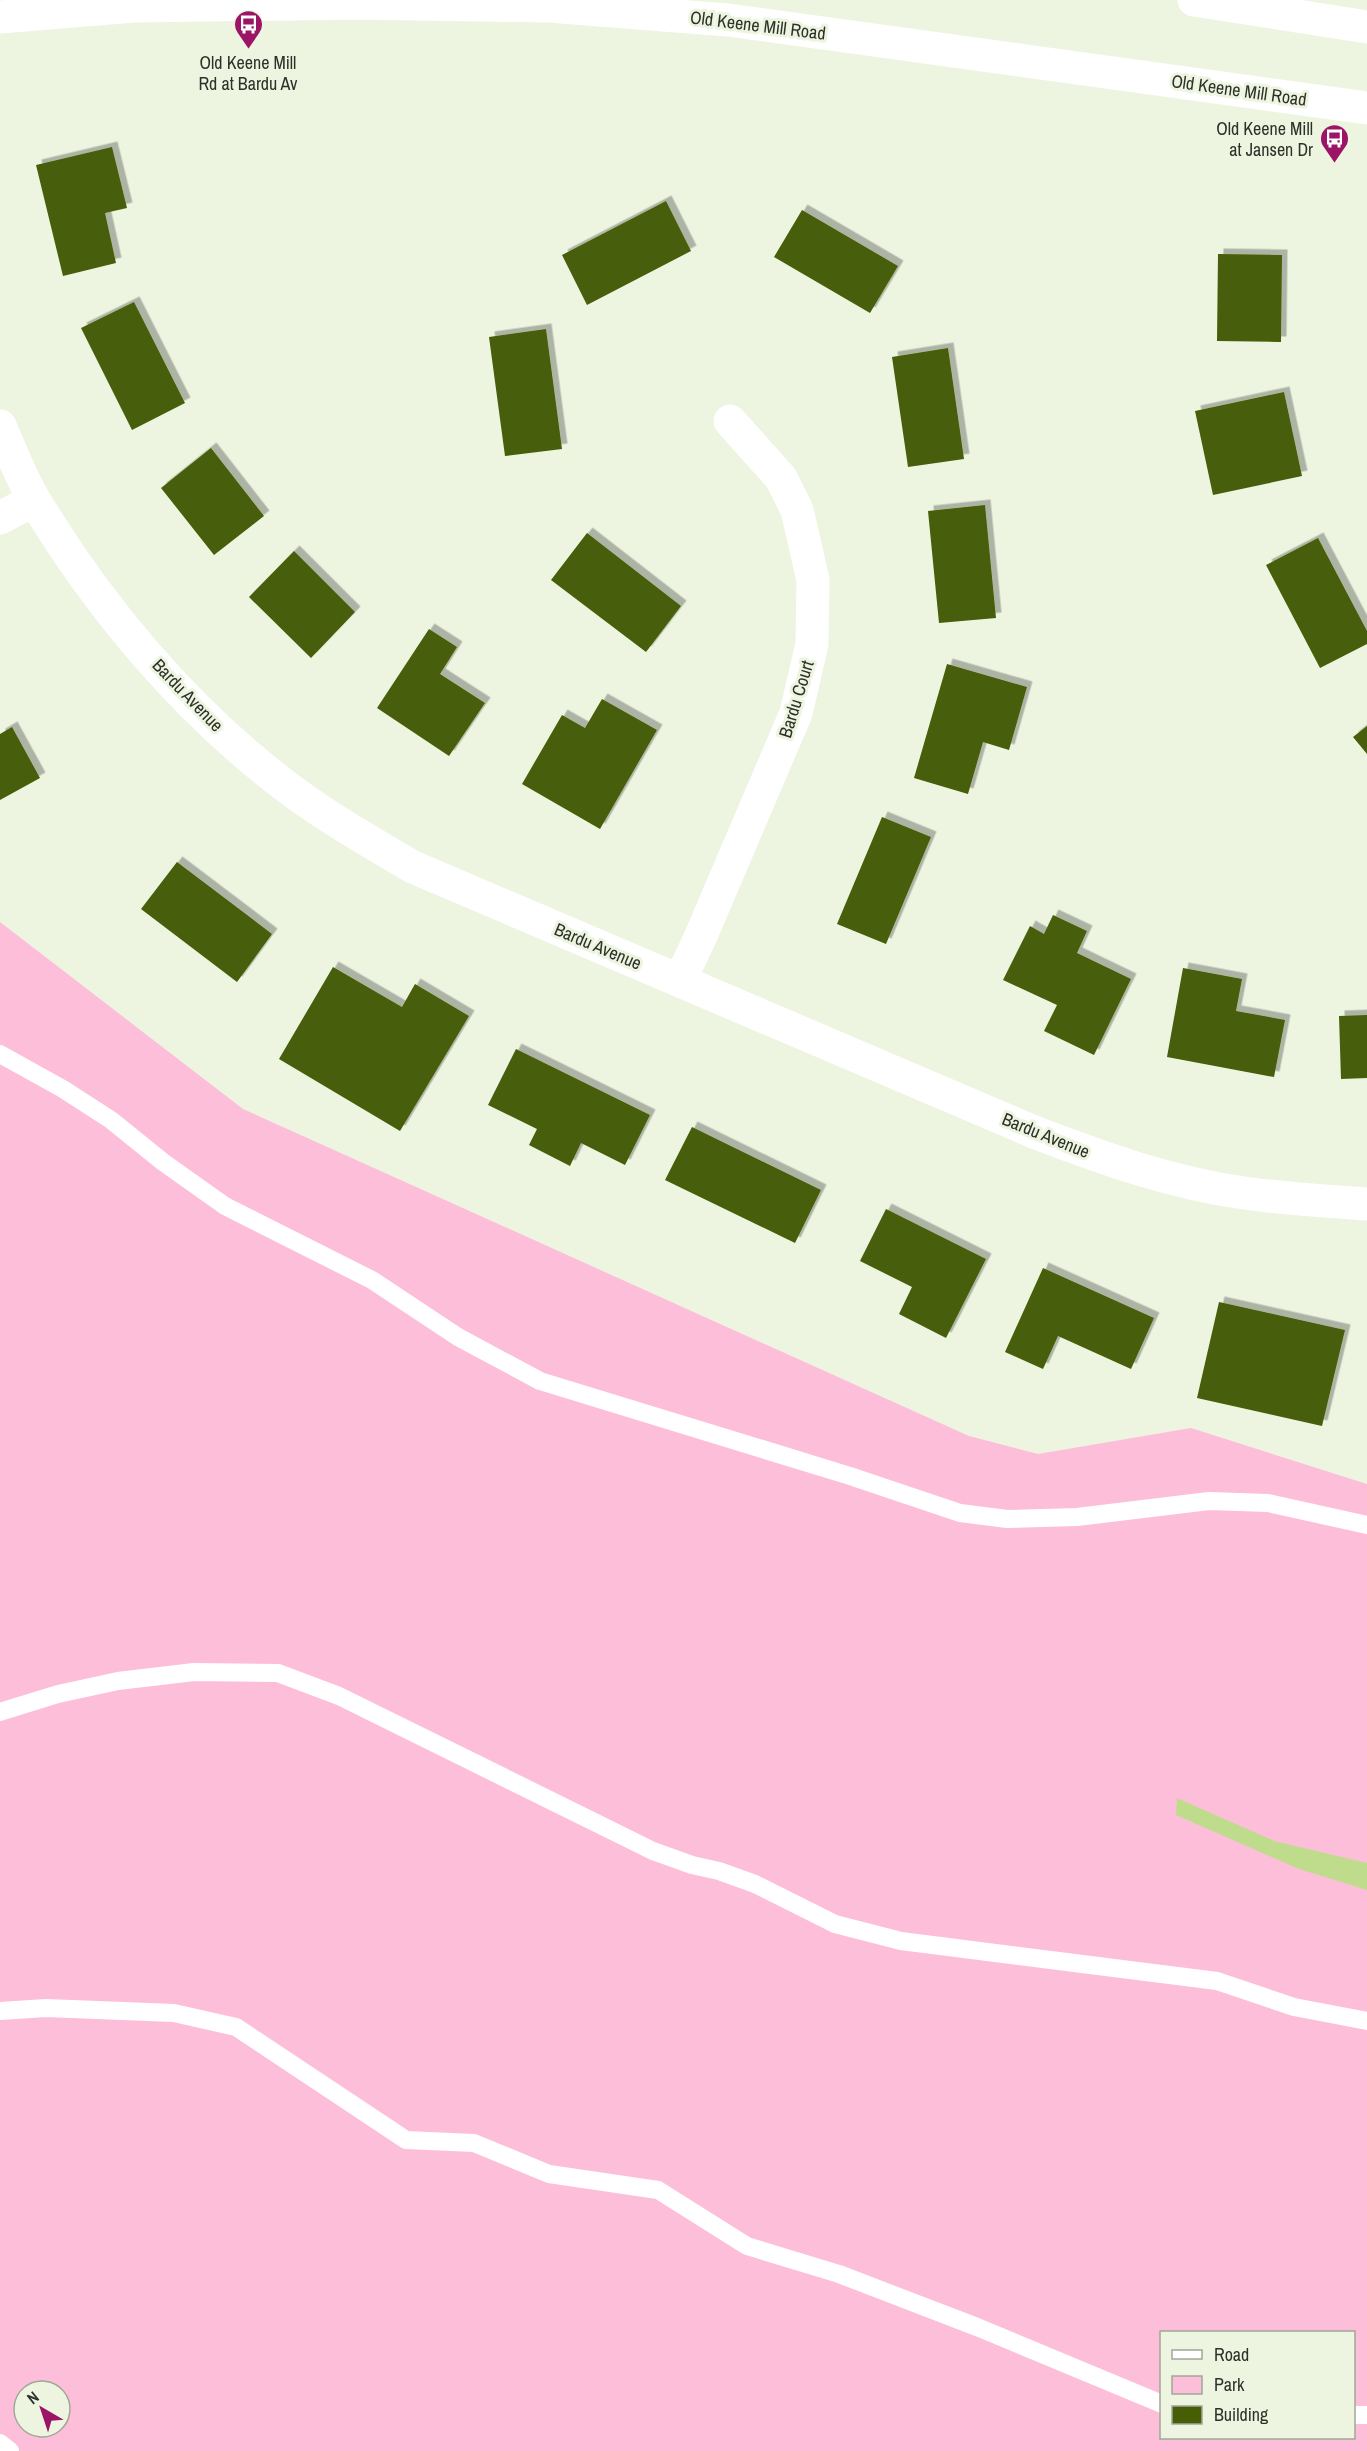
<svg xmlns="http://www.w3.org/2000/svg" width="1367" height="2451" viewBox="0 0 1367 2451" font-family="'Archivo Narrow',sans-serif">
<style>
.green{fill:#fdbeda;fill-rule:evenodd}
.water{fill:#bfdc8c}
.building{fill:#475e07;filter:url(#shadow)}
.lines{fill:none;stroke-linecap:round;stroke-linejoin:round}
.service{stroke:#fff;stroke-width:18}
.minor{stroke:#fff;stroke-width:33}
.primary{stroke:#fff;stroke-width:33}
.labels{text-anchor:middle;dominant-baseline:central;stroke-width:6;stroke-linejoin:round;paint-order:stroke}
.street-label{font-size:18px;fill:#2e3129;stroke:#edf5e1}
.poi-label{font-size:18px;fill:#2e3129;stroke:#edf5e1}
</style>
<defs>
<filter id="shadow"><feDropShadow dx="5.5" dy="-5.5" stdDeviation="0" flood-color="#0004"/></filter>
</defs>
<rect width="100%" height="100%" fill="#edf5e1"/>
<path class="green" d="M 0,922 L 243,1109 L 969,1436 L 1038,1454 L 1191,1428 L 1367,1484 L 1367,2451 L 0,2451 ZM 1162,2332 L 1354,2332 L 1354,2438 L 1162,2438 ZM 24,2391 L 60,2391 L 60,2427 L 24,2427 Z"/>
<path class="water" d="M 1177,1798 L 1274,1841 L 1367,1863 L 1367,1890 L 1299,1869 L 1176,1815 Z"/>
<path class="building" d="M 112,147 L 127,208 L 105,213 L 116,263 L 63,276 L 36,165 Z
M 666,201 L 691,251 L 587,305 L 562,255 Z
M 802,210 L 898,266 L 870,313 L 774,257 Z
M 1218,254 L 1282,255 L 1281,342 L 1217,341 Z
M 134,302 L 185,403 L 132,430 L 81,328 Z
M 546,329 L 562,449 L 505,456 L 489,337 Z
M 948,348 L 964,459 L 908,467 L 892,357 Z
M 1284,392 L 1302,476 L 1213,495 L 1195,411 Z
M 211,448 L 264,516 L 214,555 L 161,488 Z
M 985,505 L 996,618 L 939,623 L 928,511 Z
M 587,533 L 681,606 L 646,652 L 551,580 Z
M 1318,538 L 1367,631 L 1367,644 L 1320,668 L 1266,565 Z
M 294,551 L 355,612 L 311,658 L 249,597 Z
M 429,629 L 457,647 L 440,674 L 485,703 L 449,756 L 377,708 Z
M 947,664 L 1027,687 L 1009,750 L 983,742 L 968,794 L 914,778 Z
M 602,699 L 657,730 L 600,829 L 522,784 L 562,715 L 585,728 Z
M 1367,726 L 1367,754 L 1353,737 Z
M 12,727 L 40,778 L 0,800 L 0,734 Z
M 882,817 L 931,837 L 886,944 L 837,924 Z
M 177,862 L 272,934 L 237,982 L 141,909 Z
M 1053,915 L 1087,931 L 1077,953 L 1131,979 L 1094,1055 L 1044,1031 L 1057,1005 L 1003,980 L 1030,926 L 1044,934 Z
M 333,967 L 402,1007 L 415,984 L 469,1016 L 400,1131 L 279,1059 Z
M 1183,968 L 1242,979 L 1236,1011 L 1285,1020 L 1274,1077 L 1167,1057 Z
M 1367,1015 L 1367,1078 L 1341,1079 L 1339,1016 Z
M 516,1049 L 650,1115 L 625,1165 L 581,1143 L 570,1166 L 529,1145 L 537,1129 L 488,1105 Z
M 692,1127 L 821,1190 L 795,1243 L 665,1180 Z
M 886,1209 L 986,1259 L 946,1338 L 899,1314 L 912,1287 L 860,1261 Z
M 1043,1268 L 1154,1318 L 1131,1369 L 1058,1336 L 1043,1369 L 1005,1352 Z
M 1219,1302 L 1345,1330 L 1322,1426 L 1197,1398 Z"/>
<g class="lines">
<path class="service" d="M 0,1054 L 63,1089 L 111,1120 L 163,1162 L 225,1206 L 372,1280 L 458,1337 L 540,1381 L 850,1476 L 960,1513 L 1007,1519 L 1077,1517 L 1209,1501 L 1268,1503 L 1367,1525
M 0,1712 L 58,1694 L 118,1681 L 194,1672 L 278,1673 L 339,1696 L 653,1851 L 692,1865 L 719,1871 L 755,1884 L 835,1924 L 901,1941 L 1217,1981 L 1294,2007 L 1367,2021
M 0,2011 L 46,2008 L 174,2013 L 236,2027 L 406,2140 L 474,2143 L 549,2174 L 658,2190 L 747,2246 L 839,2274 L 977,2327 L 1162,2404
M 1354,2415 L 1367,2415
M 0,2443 L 10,2451"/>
<path class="minor" d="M 0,426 C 11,451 21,478 35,501 C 98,606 182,706 279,781 C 321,814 367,840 413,867 L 1034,1132 C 1102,1158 1171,1183 1244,1193 C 1285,1199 1326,1201 1367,1204
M 0,518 L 34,500
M 680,980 L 700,938 L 796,713 L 812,644 L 813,580 L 797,510 L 781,478 L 730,421"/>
<path class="primary" d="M 1194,0 L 1367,27
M 0,17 L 134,6 L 357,3 L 549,6 L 728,20 L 1367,108"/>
</g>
<defs>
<symbol id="bus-pin" viewBox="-11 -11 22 30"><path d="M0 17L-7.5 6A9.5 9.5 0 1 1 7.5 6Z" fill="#9b1466" stroke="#edf5e1"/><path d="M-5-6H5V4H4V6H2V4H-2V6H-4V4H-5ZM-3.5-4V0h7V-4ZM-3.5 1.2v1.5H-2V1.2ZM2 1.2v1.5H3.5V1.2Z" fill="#fff"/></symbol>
</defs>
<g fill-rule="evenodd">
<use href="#bus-pin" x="232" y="8" width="33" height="45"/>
<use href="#bus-pin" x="1318" y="122" width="33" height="45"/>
</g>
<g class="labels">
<g class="street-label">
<text transform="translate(758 25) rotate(7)">Old Keene Mill Road</text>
<text transform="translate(1239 90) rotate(8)">Old Keene Mill Road</text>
<text transform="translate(188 695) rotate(46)">Bardu Avenue</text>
<text transform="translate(796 699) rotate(-73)">Bardu Court</text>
<text transform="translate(598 946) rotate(23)">Bardu Avenue</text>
<text transform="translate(1046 1135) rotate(22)">Bardu Avenue</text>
</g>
<g class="poi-label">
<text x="248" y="62">Old Keene Mill<tspan x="248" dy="21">Rd at Bardu Av</tspan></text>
<text x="1313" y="128" text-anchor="end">Old Keene Mill<tspan x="1313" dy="21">at Jansen Dr</tspan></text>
</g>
</g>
<rect x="1160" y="2331" width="195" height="108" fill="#edf5e1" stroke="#a1a797" stroke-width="1.5"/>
<rect x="1172" y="2350" width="30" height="9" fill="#ffffff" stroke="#a1a797" stroke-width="1.5"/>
<text x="1214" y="2361" font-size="18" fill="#2e3129">Road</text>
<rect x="1172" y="2376" width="30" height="18" fill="#fdbeda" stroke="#a1a797" stroke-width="1.5"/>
<text x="1214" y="2391" font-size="18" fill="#2e3129">Park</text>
<rect x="1172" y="2406" width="30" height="18" fill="#475e07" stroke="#a1a797" stroke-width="1.5"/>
<text x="1214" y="2421" font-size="18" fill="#2e3129">Building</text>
<g transform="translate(42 2409) rotate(321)"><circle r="28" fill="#edf5e1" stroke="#a1a797" stroke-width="1.5"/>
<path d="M0-4.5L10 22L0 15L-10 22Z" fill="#9b1466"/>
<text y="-9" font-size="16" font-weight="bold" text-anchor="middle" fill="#2e3129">N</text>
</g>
</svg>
